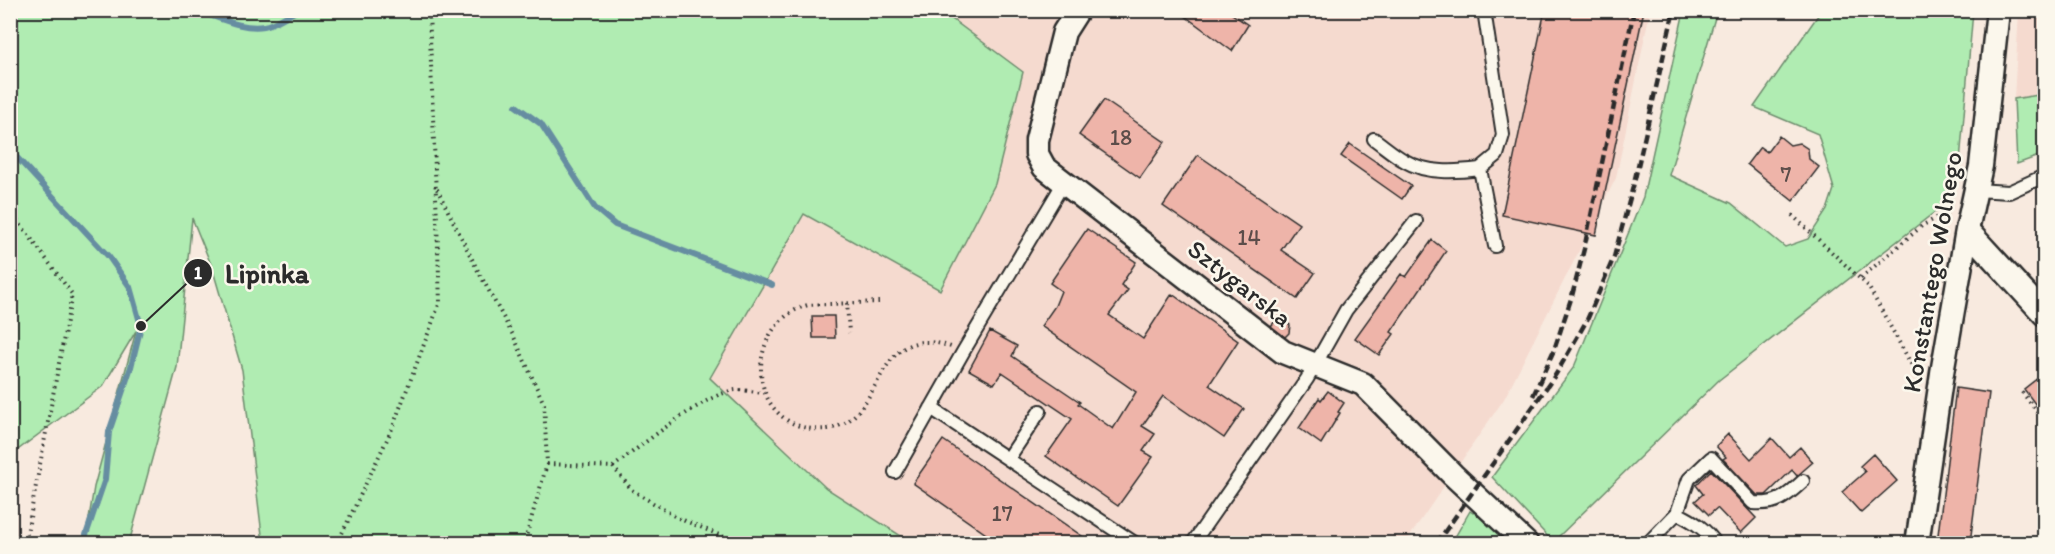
<svg xmlns="http://www.w3.org/2000/svg" width="2055" height="554" viewBox="0 0 2055 554" font-family="Itim,sans-serif">
<style>
.built{fill:#f5dacf}
.green{fill:#b0ecb2;stroke:#6e8c6e;stroke-width:1.5}
.lines{fill:none;stroke-linecap:round;stroke-linejoin:round}
.stream{stroke:#668da1;stroke-width:6}
.building{fill:#eeb4a9;stroke:#2b2b2b;stroke-width:1.5}
.service-casing{stroke:#2b2b2b;stroke-width:16}
.minor-casing{stroke:#2b2b2b;stroke-width:27}
.path{stroke:#2b2b2b;stroke-width:4;stroke-dasharray:1.5 4.5;stroke-linecap:butt}
.service{stroke:#fbf7ec;stroke-width:12}
.minor{stroke:#fbf7ec;stroke-width:22}
.rail{stroke:#2b2b2b;stroke-width:4.5;stroke-dasharray:9 4.5;stroke-linecap:butt}
.labels{text-anchor:middle;dominant-baseline:central;stroke-width:5;stroke-linejoin:round;paint-order:stroke}
.number-label{font-size:22px;fill:#5c4d4a}
.street-label{font-size:26px;fill:#2b2b2b;stroke:#fbf7ec}
.leader{fill:none;stroke:#2b2b2b;stroke-width:2}
.callout-dot{fill:#2b2b2b;stroke:#fbf7ec;stroke-width:2}
.mark-label{font-size:18px;text-anchor:middle;font-weight:bold;fill:#fff}
.callout-label{font-size:27px;text-anchor:middle;font-weight:bold;fill:#2b2b2b;stroke:#fbf7ec;stroke-width:5;stroke-linejoin:round;paint-order:stroke}
</style>
<rect width="100%" height="100%" fill="#f8eadf"/>
<filter id="ink" filterUnits="userSpaceOnUse"><feTurbulence type="fractalNoise" baseFrequency=".0167" numOctaves="2"/><feDisplacementMap in="SourceGraphic" scale="12" xChannelSelector="R" yChannelSelector="G"/><feConvolveMatrix kernelMatrix="1 2 1 2 8 2 1 2 1" color-interpolation-filters="sRGB"/></filter>
<g filter="url(#ink)">
<path class="built" d="M 941,11 L 1650,11 L 1616,178 L 1504,399 L 1405,543 L 912,543 L 826,488 L 710,378 L 804,213 L 940,290 L 1022,72 Z
M 2019,11 L 2044,11 L 2044,94 L 2014,99 Z"/>
<path class="green" d="M 11,10 L 941,11 L 1023,72 L 995,184 L 940,290 L 804,214 L 710,378 L 826,488 L 912,543 L 263,543 L 242,370 L 212,267 L 192,218 L 177,367 L 129,543 L 85,543 L 94,487 L 136,331 L 103,386 L 11,455 Z
M 1923,10 L 1934,16 L 1938,11 L 1973,11 L 1960,161 L 1945,204 L 1719,380 L 1553,542 L 1492,477 L 1574,367 L 1643,197 L 1684,11 L 1717,11 L 1669,175 L 1731,203 L 1785,247 L 1808,239 L 1827,210 L 1834,189 L 1818,134 L 1754,107 L 1821,11 Z
M 2044,94 L 2044,154 L 2017,164 L 2014,99 Z
M 1475,510 L 1528,544 L 1451,544 L 1470,511 L 1473,513 Z"/>
<g class="lines">
<path class="stream" d="M 194,10 C 216,16 241,30 264,26 C 276,24 287,14 300,10
M 516,106 L 541,124 L 595,208 L 615,225 L 772,285
M 10,150 L 109,257 L 130,287 L 141,326 L 131,367 L 109,432 L 105,479 L 86,535 L 85,544"/>
</g>
<path class="building" d="M 1177,10 L 1226,10 L 1248,25 L 1232,51 Z
M 1545,10 L 1644,10 L 1596,235 L 1502,215 Z
M 1104,100 L 1165,142 L 1140,178 L 1079,135 Z
M 1779,136 L 1790,145 L 1799,143 L 1808,149 L 1809,159 L 1819,167 L 1793,201 L 1747,164 L 1760,147 L 1767,152 Z
M 1350,144 L 1411,186 L 1402,199 L 1341,156 Z
M 1198,155 L 1299,224 L 1281,250 L 1315,273 L 1297,299 L 1163,206 Z
M 1087,229 L 1136,262 L 1121,285 L 1128,290 L 1109,315 L 1143,339 L 1172,294 L 1238,341 L 1209,385 L 1244,409 L 1224,438 L 1163,396 L 1142,426 L 1155,434 L 1143,451 L 1153,457 L 1118,506 L 1046,456 L 1072,419 L 1002,372 L 994,384 L 969,370 L 990,331 L 1017,346 L 1012,356 L 1080,402 L 1078,404 L 1113,429 L 1136,392 L 1041,326 L 1055,306 L 1061,291 L 1050,283 Z
M 1432,240 L 1446,251 L 1391,332 L 1394,334 L 1379,355 L 1355,338 L 1401,274 L 1406,277 Z
M 812,316 L 834,316 L 835,338 L 813,338 Z
M 1278,318 L 1283,319 L 1290,325 L 1289,333 L 1285,337 L 1271,326 Z
M 2044,373 L 2044,416 L 2024,389 Z
M 1956,388 L 1989,393 L 1970,543 L 1937,543 Z
M 1328,391 L 1344,403 L 1338,412 L 1340,413 L 1321,444 L 1299,428 L 1319,398 L 1321,400 Z
M 1728,434 L 1751,459 L 1772,438 L 1789,457 L 1800,447 L 1813,462 L 1797,476 L 1792,470 L 1766,495 L 1757,495 L 1723,459 L 1726,457 L 1716,446 Z
M 943,440 L 1092,543 L 999,543 L 913,483 Z
M 1873,454 L 1897,481 L 1861,513 L 1842,492 L 1865,472 L 1860,466 Z
M 1711,470 L 1756,518 L 1741,533 L 1717,508 L 1709,515 L 1695,501 L 1703,494 L 1696,485 Z"/>
<g class="lines">
<defs>
<path id="service" d="M 1374,139 C 1384,146 1394,155 1405,161 C 1427,174 1456,172 1480,169 L 1495,246
M 1480,169 L 1497,155 L 1503,135 L 1484,10
M 1976,190 L 2009,192 L 2044,176
M 931,408 L 1136,544
M 1008,459 L 1040,411
M 895,472 L 963,352 L 1064,182
M 1677,513 C 1693,521 1706,529 1716,544
M 1192,544 L 1307,379 L 1346,310 L 1416,221
M 1647,544 L 1677,513 L 1689,479 L 1711,458 L 1753,503 C 1777,505 1786,497 1803,481"/>
<path id="minor" d="M 1078,10 L 1064,32 L 1037,140 L 1037,154 L 1044,167 L 1283,352 L 1363,384 L 1453,475 L 1527,544
M 1967,230 L 2044,314
M 1917,544 L 1942,373 L 1967,230 L 1981,166 L 1998,10"/>
</defs>
<use href="#service" class="service-casing"/>
<use href="#minor" class="minor-casing"/>
<path class="path" d="M 437,189 L 477,269 L 514,337 L 544,404 L 547,464 L 524,544
M 10,210 L 72,294 L 25,544
M 1792,215 L 1868,286 L 1920,380
M 1861,278 L 1923,225 L 1950,211
M 879,302 L 808,305 C 745,323 744,421 813,429 C 889,437 866,316 951,347
M 847,303 L 849,333
M 2022,392 L 2044,421
M 547,464 L 613,467 C 638,448 707,392 736,390 C 745,390 755,392 764,393
M 613,467 L 632,490 L 676,517 L 741,544
M 337,544 L 392,429 L 440,302 L 429,10"/>
<use href="#service" class="service"/>
<use href="#minor" class="minor"/>
<path class="rail" d="M 1533,396 L 1554,350 L 1572,296 L 1584,249 L 1634,10
M 1436,544 L 1556,374 L 1587,320 L 1614,257 L 1634,183 L 1674,10"/>
</g>
</g>
<g class="labels">
<g class="number-label">
<text x="1121" y="137">18</text>
<text x="1786" y="174">7</text>
<text x="1249" y="237">14</text>
<text x="1002" y="513">17</text>
</g>
<g class="street-label">
<text transform="translate(1932 272) rotate(-80)">Konstantego Wolnego</text>
<text transform="translate(1240 283) rotate(38)">Sztygarska</text>
</g>
</g>
<path class="leader" d="M141 326L198 273"/>
<g class="callout-dot">
<circle cx="141" cy="326" r="6"/>
<circle cx="198" cy="273" r="15"/>
</g>
<g class="mark-label">
<text x="198" y="279">1</text>
</g>
<g class="callout-label">
<text x="267" y="283">Lipinka</text>
</g>
<rect width="2055" height="554" fill="none" stroke="#fbf7ec" stroke-width="36"/>
<rect x="18" y="18" width="2019" height="518" fill="none" stroke="#2b2b2b" stroke-width="2" filter="url(#ink)"/>
</svg>
